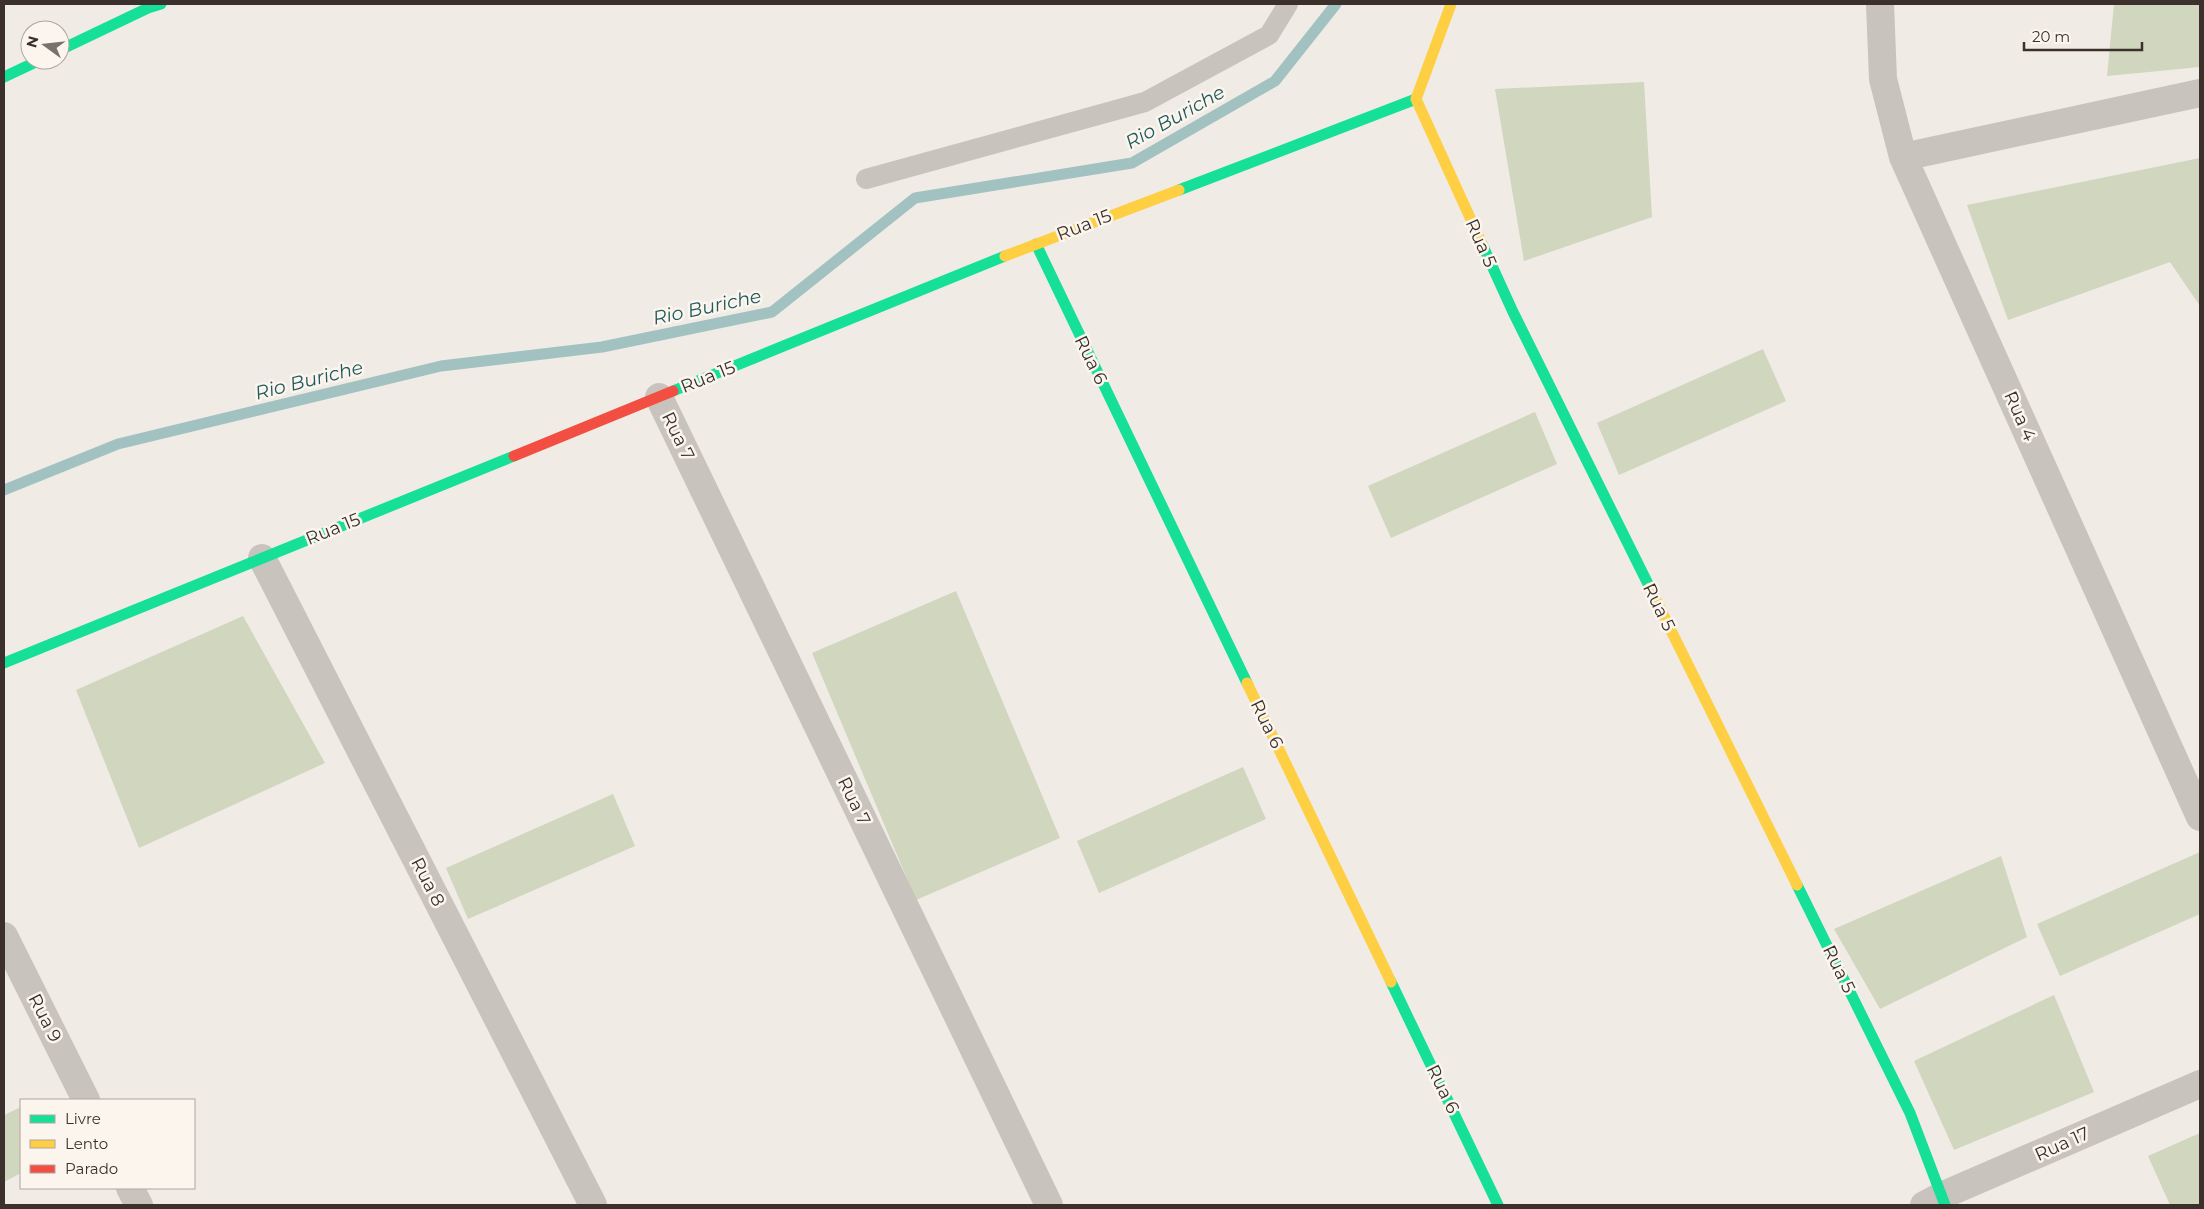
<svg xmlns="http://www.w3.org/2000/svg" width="2204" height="1209" viewBox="0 0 2204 1209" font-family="Montserrat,sans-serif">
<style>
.green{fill:#d1d6bf}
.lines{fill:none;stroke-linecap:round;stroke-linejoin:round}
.stream{stroke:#a1c2c1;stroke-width:11}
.lane{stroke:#c9c3be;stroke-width:20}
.street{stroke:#c9c3be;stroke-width:28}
.fast{stroke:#16e098;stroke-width:11}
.slow{stroke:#ffcf43;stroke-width:11}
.jam{stroke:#f24e42;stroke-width:11}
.labels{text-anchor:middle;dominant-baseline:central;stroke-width:5;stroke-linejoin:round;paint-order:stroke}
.street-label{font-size:18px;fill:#3b302b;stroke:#fbf5ee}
.water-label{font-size:19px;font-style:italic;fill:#1f5a5e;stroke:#fbf5ee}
</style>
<rect width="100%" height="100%" fill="#f0ebe5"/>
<path class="green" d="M 2114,4 L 2200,4 L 2200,67 L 2107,76 Z
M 1644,82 L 1652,217 L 1524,261 L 1495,89 Z
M 2200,158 L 2200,306 L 2170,262 L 2008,320 L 1967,205 Z
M 1763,349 L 1786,401 L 1619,475 L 1597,423 Z
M 1535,412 L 1557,464 L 1391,538 L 1368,486 Z
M 956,591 L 1060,838 L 916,900 L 812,653 Z
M 243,616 L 325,763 L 139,848 L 76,690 Z
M 1243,767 L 1266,819 L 1099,893 L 1077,841 Z
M 613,794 L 635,846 L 468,919 L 446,868 Z
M 2200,852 L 2200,914 L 2060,976 L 2037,924 Z
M 2001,856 L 2027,937 L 1880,1009 L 1834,929 Z
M 2054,995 L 2094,1092 L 1954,1150 L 1914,1061 Z
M 21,1107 L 21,1173 L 4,1182 L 4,1115 Z
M 2200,1133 L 2200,1205 L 2170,1205 L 2148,1156 Z"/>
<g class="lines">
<path class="stream" d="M 4,490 L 118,444 L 441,366 L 602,347 L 772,312 L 915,198 L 1132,163 L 1275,81 L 1336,4"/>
<path class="lane" d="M 866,179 L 1145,102 L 1269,35 L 1288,4"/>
<path class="street" d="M 1880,4 L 1883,79 L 1903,157 L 2200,817
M 1903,157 L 2200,93
M 659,397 L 1049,1205
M 262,558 L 593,1205
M 4,936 L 86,1100
M 130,1188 L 139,1205
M 1924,1205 L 1941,1196 L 2200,1084"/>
<path class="fast" d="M 60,50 L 148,8 L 161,4
M 4,77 L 40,60
M 1179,190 L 1416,99
M 1036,244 L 1247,683
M 1482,244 L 1513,312 L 1650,588
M 673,391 L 1005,256
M 4,663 L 514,456
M 1797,885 L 1910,1113 L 1945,1205
M 1391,982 L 1498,1205"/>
<path class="slow" d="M 1451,4 L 1416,99 L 1482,244
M 1005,256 L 1179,190
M 1650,588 L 1797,885
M 1247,683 L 1391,982"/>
<path class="jam" d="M 514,456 L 673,391"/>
</g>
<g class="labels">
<g class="street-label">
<text transform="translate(1084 225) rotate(-21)">Rua 15</text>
<text transform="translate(1481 243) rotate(66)">Rua 5</text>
<text transform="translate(1091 360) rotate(64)">Rua 6</text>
<text transform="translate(708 377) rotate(-22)">Rua 15</text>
<text transform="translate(2020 416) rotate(66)">Rua 4</text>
<text transform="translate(678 436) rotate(64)">Rua 7</text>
<text transform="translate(333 529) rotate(-22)">Rua 15</text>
<text transform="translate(1659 607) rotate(64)">Rua 5</text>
<text transform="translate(1267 724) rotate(64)">Rua 6</text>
<text transform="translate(854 801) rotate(64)">Rua 7</text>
<text transform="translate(428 882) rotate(63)">Rua 8</text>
<text transform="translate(1839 969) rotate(64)">Rua 5</text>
<text transform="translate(45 1018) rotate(63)">Rua 9</text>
<text transform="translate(1443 1089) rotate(64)">Rua 6</text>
<text transform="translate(2062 1144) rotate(-24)">Rua 17</text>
</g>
<g class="water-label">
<text transform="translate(1175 117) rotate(-29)">Rio Buriche</text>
<text transform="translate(707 307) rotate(-12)">Rio Buriche</text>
<text transform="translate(309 380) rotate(-14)">Rio Buriche</text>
</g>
</g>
<rect width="2204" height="1209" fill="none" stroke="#3b302b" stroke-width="10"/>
<rect x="20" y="1099" width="175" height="90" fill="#fbf5ee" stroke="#aea6a0"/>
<rect x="30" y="1115" width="25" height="8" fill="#16e098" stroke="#aea6a0"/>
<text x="65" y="1124" font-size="15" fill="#3b302b">Livre</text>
<rect x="30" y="1140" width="25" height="8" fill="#ffcf43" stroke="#aea6a0"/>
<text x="65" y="1149" font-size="15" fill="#3b302b">Lento</text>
<rect x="30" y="1165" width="25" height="8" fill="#f24e42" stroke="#aea6a0"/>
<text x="65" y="1174" font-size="15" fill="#3b302b">Parado</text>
<g transform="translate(45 45) rotate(285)"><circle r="24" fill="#fbf5ee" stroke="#aea6a0"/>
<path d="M0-4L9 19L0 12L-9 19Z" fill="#7a716c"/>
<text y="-8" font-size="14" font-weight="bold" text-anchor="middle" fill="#3b302b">N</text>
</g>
<path d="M2024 42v8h118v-8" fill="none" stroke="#3b302b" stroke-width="2.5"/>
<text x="2032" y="42" font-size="15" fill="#3b302b" stroke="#fbf5ee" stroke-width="4" paint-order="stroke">20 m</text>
</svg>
